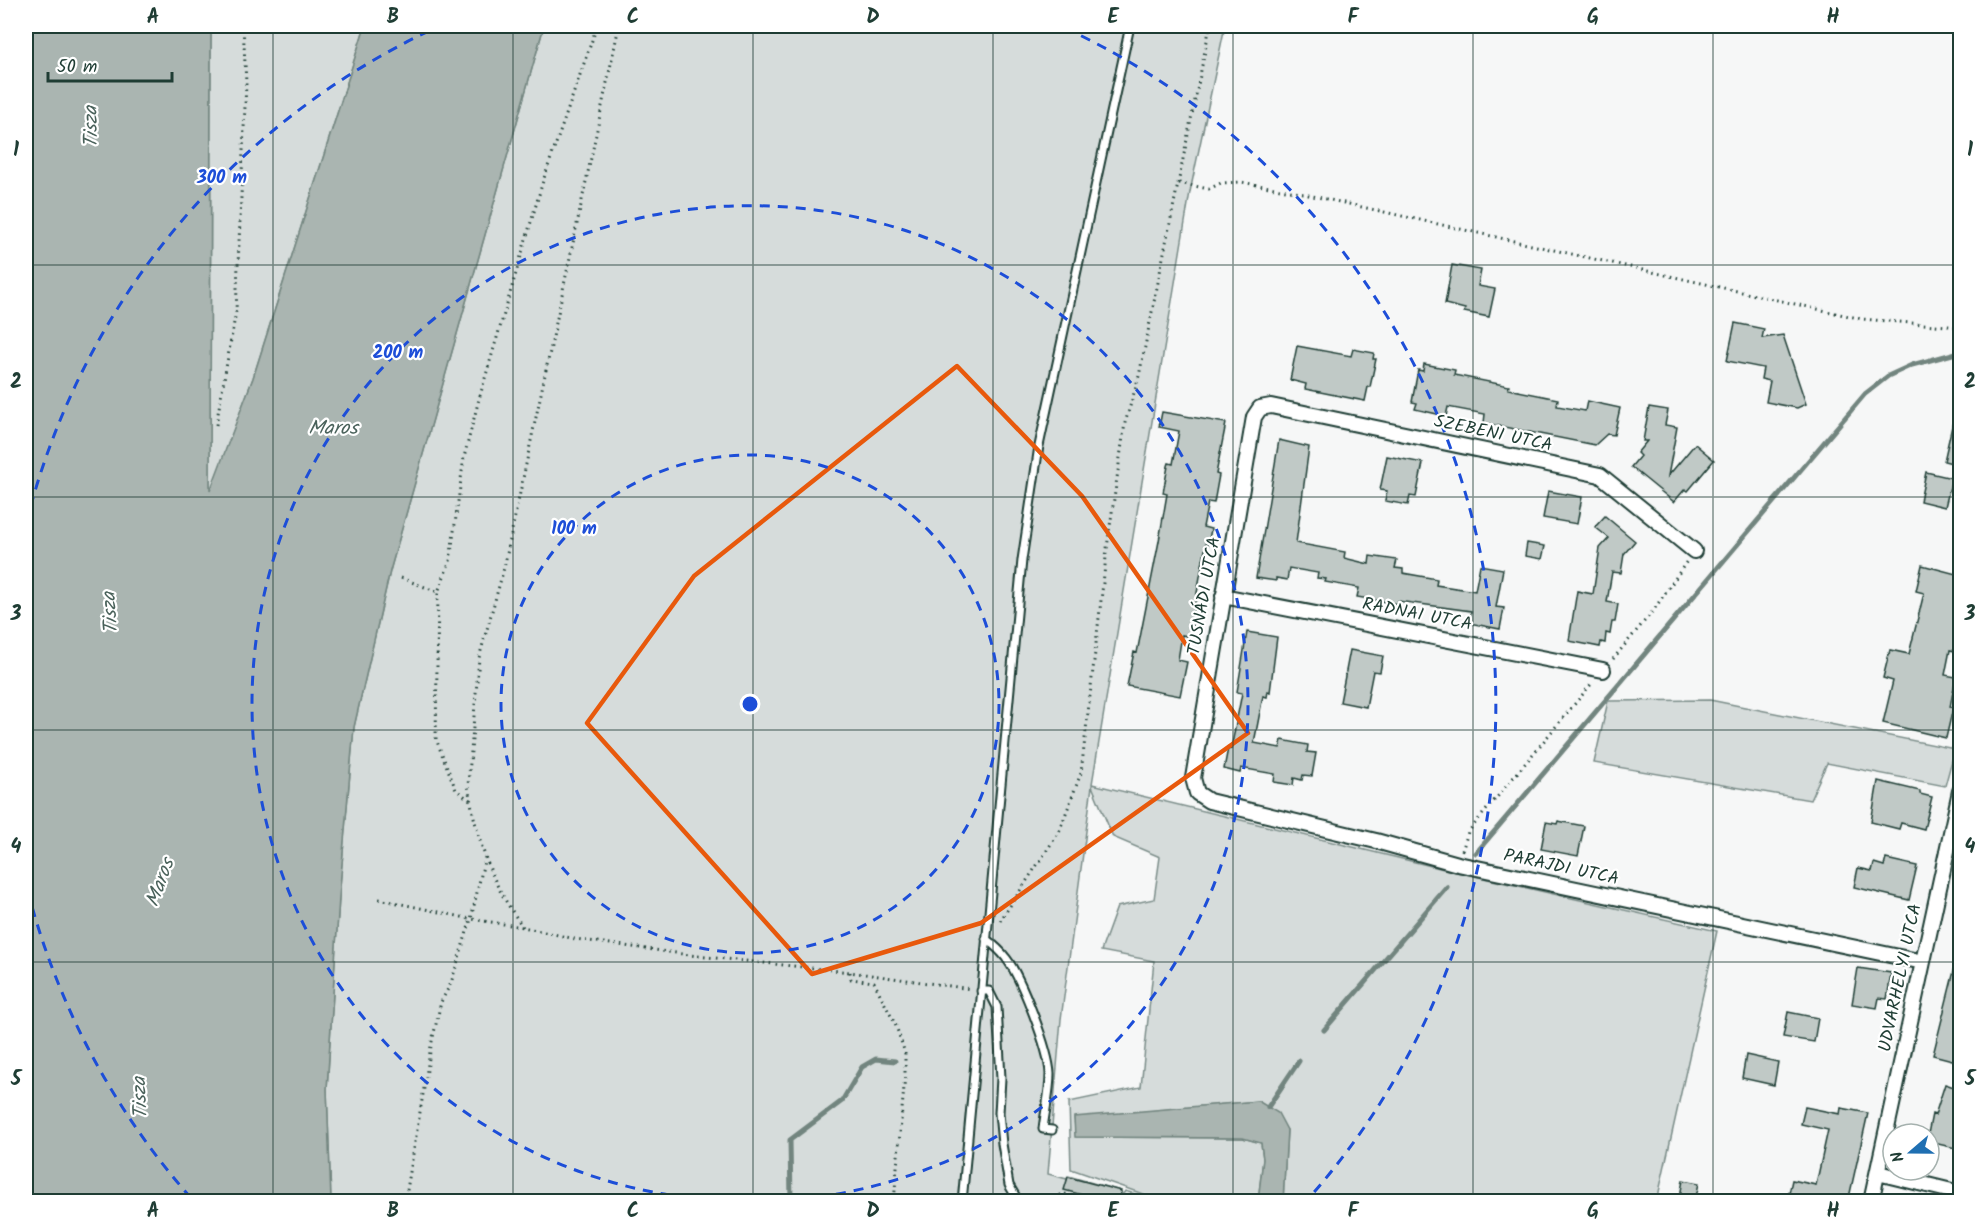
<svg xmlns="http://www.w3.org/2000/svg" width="1986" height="1227" viewBox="0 0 1986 1227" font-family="Kalam,sans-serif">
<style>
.green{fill:#d6dcdb;stroke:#7a8c88;stroke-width:1.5}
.water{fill:#aab5b1;stroke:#72857f;stroke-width:1.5}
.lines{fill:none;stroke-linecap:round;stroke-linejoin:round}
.stream{stroke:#72857f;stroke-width:5}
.building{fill:#c0c9c6;stroke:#1f3d34;stroke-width:1.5}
.service-casing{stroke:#1f3d34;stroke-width:11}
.minor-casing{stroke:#1f3d34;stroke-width:18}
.path{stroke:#1f3d34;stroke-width:3;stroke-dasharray:1.5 4.5;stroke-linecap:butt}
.service{stroke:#fff;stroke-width:7}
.minor{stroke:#fff;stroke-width:14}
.marked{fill:none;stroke:#e8590c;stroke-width:4.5;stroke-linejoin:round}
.grid{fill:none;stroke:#1f3d34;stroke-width:1.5;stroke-opacity:0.55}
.ring{fill:none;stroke:#1d4ed8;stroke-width:3;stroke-dasharray:10 8}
.labels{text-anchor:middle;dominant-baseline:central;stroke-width:4.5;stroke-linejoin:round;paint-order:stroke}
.street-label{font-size:18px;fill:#1f3d34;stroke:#fff}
.water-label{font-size:20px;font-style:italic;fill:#49615a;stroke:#fff}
.centre{fill:#1d4ed8;stroke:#fff;stroke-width:3}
.ring-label{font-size:18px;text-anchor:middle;font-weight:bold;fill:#1d4ed8;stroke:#fff;stroke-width:4.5;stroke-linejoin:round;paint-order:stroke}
.neatline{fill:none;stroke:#1f3d34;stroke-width:2}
.grid-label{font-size:20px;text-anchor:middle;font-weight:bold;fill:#1f3d34}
</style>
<rect width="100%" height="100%" fill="#f6f7f7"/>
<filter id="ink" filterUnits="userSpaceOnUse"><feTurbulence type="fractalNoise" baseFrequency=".0167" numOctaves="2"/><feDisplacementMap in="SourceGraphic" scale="12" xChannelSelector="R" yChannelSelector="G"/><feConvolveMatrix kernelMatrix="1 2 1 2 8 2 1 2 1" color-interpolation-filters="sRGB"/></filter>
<g filter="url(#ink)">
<path class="green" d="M 211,26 L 365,26 L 253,378 L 210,493 Z
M 544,26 L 1225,26 L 1190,192 L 1092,784 L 1452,871 L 1717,931 L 1657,1201 L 1283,1201 L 1287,1130 L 1258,1101 L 1074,1118 L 1076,1137 L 1243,1138 L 1261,1143 L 1263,1159 L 1258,1201 L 1163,1201 L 1071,1169 L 1069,1102 L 1141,1087 L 1154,961 L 1101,951 L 1117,907 L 1154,899 L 1160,857 L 1113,837 L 1092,786 L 1061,1019 L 1048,1174 L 1067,1179 L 1068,1176 L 1121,1191 L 1121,1193 L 1123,1194 L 1125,1191 L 1139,1195 L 1138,1198 L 1153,1201 L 331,1202 L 327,1089 L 339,898 L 354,727 L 390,571 Z
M 1710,700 L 1955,749 L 1945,786 L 1827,763 L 1810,800 L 1594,763 L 1608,701 Z"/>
<path class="water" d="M 26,26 L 211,26 L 210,491 L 253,378 L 365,26 L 544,26 L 390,571 L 354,727 L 339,898 L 327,1089 L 331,1201 L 26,1201 Z
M 1258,1101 L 1278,1113 L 1287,1130 L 1283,1201 L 1258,1201 L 1263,1159 L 1261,1143 L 1243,1138 L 1075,1137 L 1074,1117 Z"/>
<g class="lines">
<path class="stream" d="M 1476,853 L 1865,394 L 1888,376 L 1912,365 L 1960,352
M 1324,1030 L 1447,887
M 1268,1107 L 1299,1061
M 791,1202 L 790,1140 L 842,1101 L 862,1067 L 876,1059 L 895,1061"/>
</g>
<path class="building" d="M 1452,265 L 1481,270 L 1478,286 L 1495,289 L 1489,317 L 1464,312 L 1465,309 L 1445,304 Z
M 1735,323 L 1764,329 L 1762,338 L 1783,335 L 1806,404 L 1797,408 L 1766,402 L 1770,381 L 1761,379 L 1763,368 L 1727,361 Z
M 1297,346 L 1351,356 L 1353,349 L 1374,353 L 1373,359 L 1376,359 L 1370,387 L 1368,387 L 1365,401 L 1305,389 L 1306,384 L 1290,380 Z
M 1424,364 L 1455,370 L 1454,375 L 1509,386 L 1508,389 L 1558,399 L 1557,406 L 1585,411 L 1587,401 L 1620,408 L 1614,435 L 1607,434 L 1595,445 L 1484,423 L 1485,414 L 1448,407 L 1446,416 L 1415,409 L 1417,403 L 1412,402 L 1418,370 L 1423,371 Z
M 1649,407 L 1668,410 L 1665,425 L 1677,427 L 1668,476 L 1695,444 L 1714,460 L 1688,491 L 1685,489 L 1674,502 L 1631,467 L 1640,456 L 1637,453 L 1647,441 L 1643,441 Z
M 1162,412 L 1226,423 L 1216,474 L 1219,475 L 1214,503 L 1208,502 L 1203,527 L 1211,529 L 1208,545 L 1206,544 L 1192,620 L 1194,621 L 1191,637 L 1182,635 L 1178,660 L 1187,662 L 1180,696 L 1127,686 L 1134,652 L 1137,653 L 1159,541 L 1167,494 L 1163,493 L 1168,466 L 1169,463 L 1173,464 L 1179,431 L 1159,427 Z
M 1955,413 L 1960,414 L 1960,465 L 1944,461 Z
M 1279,440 L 1309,447 L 1296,543 L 1345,552 L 1344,558 L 1369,564 L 1370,556 L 1397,560 L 1395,568 L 1403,569 L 1403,573 L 1437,579 L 1436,585 L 1475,591 L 1480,565 L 1503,569 L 1496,607 L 1504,608 L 1500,629 L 1469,623 L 1471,611 L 1398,601 L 1398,604 L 1357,597 L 1359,588 L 1325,582 L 1326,579 L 1317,578 L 1318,573 L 1289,568 L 1287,580 L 1276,578 L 1276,581 L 1256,578 Z
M 1387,456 L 1423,463 L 1416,497 L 1410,496 L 1408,505 L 1385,501 L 1387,491 L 1380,490 Z
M 1926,472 L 1952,478 L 1945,507 L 1920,501 Z
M 1548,491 L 1582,497 L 1577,524 L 1543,518 Z
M 1605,516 L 1635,541 L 1624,554 L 1621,573 L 1612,572 L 1607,602 L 1618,604 L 1615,622 L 1612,622 L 1610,634 L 1606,633 L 1605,643 L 1601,642 L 1600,647 L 1569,641 L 1577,591 L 1593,594 L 1600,548 L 1609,538 L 1595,527 Z
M 1527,543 L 1545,546 L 1542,559 L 1525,556 Z
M 1922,565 L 1960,575 L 1960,629 L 1955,651 L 1950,650 L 1945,675 L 1956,677 L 1950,707 L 1953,708 L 1946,738 L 1883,723 L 1893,681 L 1883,678 L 1890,650 L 1909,654 L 1924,593 L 1916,591 Z
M 1247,632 L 1277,637 L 1270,692 L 1268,691 L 1267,697 L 1263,696 L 1254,743 L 1280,748 L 1282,740 L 1308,745 L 1307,752 L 1316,753 L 1312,776 L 1303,775 L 1302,780 L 1294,778 L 1293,785 L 1274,782 L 1275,774 L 1241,768 L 1240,773 L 1224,769 L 1228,748 L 1231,749 L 1242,693 L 1237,692 Z
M 1350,650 L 1383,656 L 1380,672 L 1373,671 L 1366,707 L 1340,702 Z
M 1878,781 L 1920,791 L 1920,794 L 1932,797 L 1924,829 L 1901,823 L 1899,829 L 1871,822 Z
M 1558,821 L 1584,826 L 1578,856 L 1541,849 L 1546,822 L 1557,824 Z
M 1886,859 L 1917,866 L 1909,900 L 1854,887 L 1858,868 L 1872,871 L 1874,863 L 1884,866 Z
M 1955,967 L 1960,967 L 1960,1062 L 1933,1055 Z
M 1858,968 L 1891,973 L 1887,999 L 1879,998 L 1877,1008 L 1852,1004 Z
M 1788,1012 L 1818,1018 L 1814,1042 L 1783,1037 Z
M 1746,1055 L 1778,1062 L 1774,1085 L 1742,1078 Z
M 1945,1084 L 1960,1089 L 1960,1149 L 1929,1142 L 1928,1134 L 1932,1114 L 1935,1115 Z
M 1805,1107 L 1840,1114 L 1841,1108 L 1868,1113 L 1848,1202 L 1795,1202 L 1795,1199 L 1788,1198 L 1792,1180 L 1816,1185 L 1828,1130 L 1801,1124 Z
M 1068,1177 L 1121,1191 L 1119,1202 L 1108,1202 L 1064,1190 Z
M 1683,1180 L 1699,1183 L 1695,1202 L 1679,1202 Z"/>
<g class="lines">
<defs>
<path id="service" d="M 986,939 C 994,945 1000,950 1006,958 C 1021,977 1049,1050 1050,1074 C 1050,1092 1045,1111 1043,1129 L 1052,1130
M 981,991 L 989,991 L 997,1007 L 1001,1078 L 999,1113 L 1002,1144 L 1009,1185 L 1019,1202
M 962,1202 L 1022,560 L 1039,446 L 1130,26"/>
<path id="minor" d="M 1694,551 L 1600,475 L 1271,406 L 1260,408 L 1254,417 L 1193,778 L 1197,793 L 1209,801 L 1376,841 L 1458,864 L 1923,962
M 1223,596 L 1603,670
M 1878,1173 L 1960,1193
M 1871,1202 L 1960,791"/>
</defs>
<use href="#service" class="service-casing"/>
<use href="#minor" class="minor-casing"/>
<path class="path" d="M 1179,183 L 1209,189 L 1221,183 L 1241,182 L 1286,190 L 1862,319 L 1960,327
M 216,425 L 236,311 L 246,83 L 243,26
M 401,578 L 438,592
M 1613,659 L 1653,611 L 1687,561
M 470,800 L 456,790 L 436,739 L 438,592 L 450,561 L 464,457 L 479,399 L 543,181 L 597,26
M 1462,851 L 1468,832 L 1593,682
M 379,899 L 471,919 L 485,857
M 1000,921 L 1059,832 L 1081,773 L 1108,540 L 1125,423 L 1139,376 L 1210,26
M 523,927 C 516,917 509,907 503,896 C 484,863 474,823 468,786 L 479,658 L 504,568 L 619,26
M 850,972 L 851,979 L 874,982 L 896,1026 L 905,1053 L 905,1075 L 894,1202
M 405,1202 L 431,1046 L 441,1002 L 451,983 L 471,919 L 523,927 L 575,939 L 697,956 L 850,972 L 971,989
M 1050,1202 L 1062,1193 L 1084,1200 L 1084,1202"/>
<use href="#service" class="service"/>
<use href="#minor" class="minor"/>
</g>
</g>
<path class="marked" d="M 957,366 L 1082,496 L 1248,733 L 981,923 L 812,974 L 587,723 L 694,576 Z"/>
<path class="grid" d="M 273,26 L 273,1202M 513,26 L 513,1202M 753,26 L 753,1202M 993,26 L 993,1202M 1233,26 L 1233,1202M 1473,26 L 1473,1202M 1713,26 L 1713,1202M 26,265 L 1960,265M 26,497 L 1960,497M 26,730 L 1960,730M 26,962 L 1960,962"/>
<g class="ring">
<circle cx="750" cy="704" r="249"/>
<path d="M724 1201A498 498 0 1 1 776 1201"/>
<path d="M191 1198A746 746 0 0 1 26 884M26 524A746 746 0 0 1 435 28M1065 28A746 746 0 0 1 1309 1198"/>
</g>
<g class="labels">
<g class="street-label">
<text transform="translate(1493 434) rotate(12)">SZEBENI UTCA</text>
<text transform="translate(1205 596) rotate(-80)">TUSNÁDI UTCA</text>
<text transform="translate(1417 615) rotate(11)">RADNAI UTCA</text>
<text transform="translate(1561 868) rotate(12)">PARAJDI UTCA</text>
<text transform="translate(1901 978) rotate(-78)">UDVARHELYI UTCA</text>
</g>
<g class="water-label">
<text transform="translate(92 127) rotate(-91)">Tisza</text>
<text x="333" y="429">Maros</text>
<text transform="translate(111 613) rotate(-94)">Tisza</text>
<text transform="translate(161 883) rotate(-70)">Maros</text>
<text transform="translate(141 1098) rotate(-93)">Tisza</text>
</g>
</g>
<circle cx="750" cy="704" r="9" class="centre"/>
<g class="ring-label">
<text x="222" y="183">300 m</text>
<text x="398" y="358">200 m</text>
<text x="574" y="534">100 m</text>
</g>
<rect width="1986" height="1227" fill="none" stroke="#fff" stroke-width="66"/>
<g transform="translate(1911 1152) rotate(250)"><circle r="28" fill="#ffffff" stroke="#a5b1ae" stroke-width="1.5"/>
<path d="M0-4.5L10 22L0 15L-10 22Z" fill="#1f6fb2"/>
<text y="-9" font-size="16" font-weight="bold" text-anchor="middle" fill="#1f3d34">N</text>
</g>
<path d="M48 72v9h124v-9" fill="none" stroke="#1f3d34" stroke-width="3"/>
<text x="57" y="72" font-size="18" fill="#1f3d34" stroke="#ffffff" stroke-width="4.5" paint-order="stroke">50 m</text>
<rect x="33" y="33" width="1920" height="1161" class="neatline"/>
<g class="grid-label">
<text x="153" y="23">A</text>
<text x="393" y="23">B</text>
<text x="633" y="23">C</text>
<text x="873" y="23">D</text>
<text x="1113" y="23">E</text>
<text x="1353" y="23">F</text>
<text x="1593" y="23">G</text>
<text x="1833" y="23">H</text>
<text x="16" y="156">1</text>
<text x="1970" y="156">1</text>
<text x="16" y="388">2</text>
<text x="1970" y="388">2</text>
<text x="16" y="620">3</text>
<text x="1970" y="620">3</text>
<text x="16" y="853">4</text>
<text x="1970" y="853">4</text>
<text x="16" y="1085">5</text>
<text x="1970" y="1085">5</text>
<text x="153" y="1217">A</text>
<text x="393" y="1217">B</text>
<text x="633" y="1217">C</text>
<text x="873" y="1217">D</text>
<text x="1113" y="1217">E</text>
<text x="1353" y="1217">F</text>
<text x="1593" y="1217">G</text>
<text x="1833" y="1217">H</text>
</g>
</svg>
